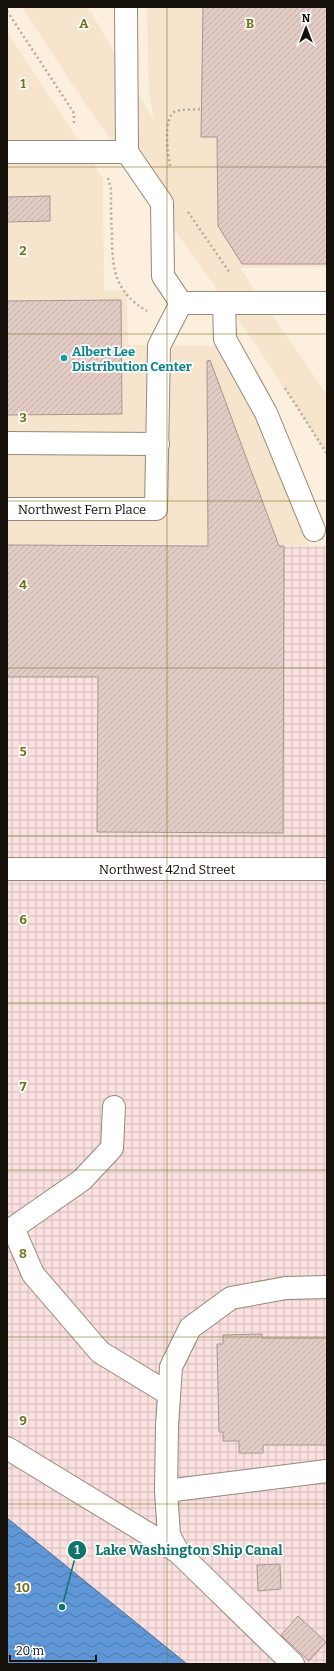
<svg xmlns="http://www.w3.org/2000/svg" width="334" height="1671" viewBox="0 0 334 1671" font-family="Bitter,serif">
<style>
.built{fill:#f6e4cc}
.industrial{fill:url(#industrial-grid)}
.water{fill:url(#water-waves);stroke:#496e99}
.building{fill:url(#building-hatch);stroke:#aa948f}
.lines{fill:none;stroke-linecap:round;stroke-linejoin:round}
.minor-casing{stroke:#958979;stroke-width:24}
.path{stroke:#b5aa9c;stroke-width:2.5;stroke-dasharray:2 3;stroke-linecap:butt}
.minor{stroke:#fff;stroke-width:22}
.grid{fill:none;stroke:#727318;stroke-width:1;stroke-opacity:0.55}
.culture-dot{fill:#0f9aa8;stroke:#fff;stroke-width:1.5}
.labels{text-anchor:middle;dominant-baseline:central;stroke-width:3.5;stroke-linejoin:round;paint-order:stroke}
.culture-label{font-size:13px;font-weight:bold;fill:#0d838f;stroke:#fff;text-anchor:start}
.street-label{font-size:13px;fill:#15100a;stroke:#fff}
.grid-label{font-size:13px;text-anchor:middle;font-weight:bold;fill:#727318;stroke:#fff;stroke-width:3.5;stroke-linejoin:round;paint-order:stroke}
.leader{fill:none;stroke:#0f766e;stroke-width:1.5}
.callout-dot{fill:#0f766e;stroke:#fff;stroke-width:1.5}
.mark-label{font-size:12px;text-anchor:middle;font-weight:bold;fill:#fff}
.callout-label{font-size:14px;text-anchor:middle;font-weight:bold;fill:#0f766e;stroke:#fff;stroke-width:3.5;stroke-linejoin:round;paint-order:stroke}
</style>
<defs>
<pattern id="industrial-grid" width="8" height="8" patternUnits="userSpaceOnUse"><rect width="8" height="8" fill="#fbe0e0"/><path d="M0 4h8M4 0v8" fill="none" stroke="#d6bfbf"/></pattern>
<pattern id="water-waves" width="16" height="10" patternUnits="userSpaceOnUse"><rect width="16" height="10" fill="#5f96d6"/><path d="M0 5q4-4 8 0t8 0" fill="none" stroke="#4d79ac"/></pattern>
<pattern id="building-hatch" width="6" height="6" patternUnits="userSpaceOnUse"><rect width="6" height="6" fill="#e3cbc6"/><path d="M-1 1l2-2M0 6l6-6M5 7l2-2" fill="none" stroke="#c2ada9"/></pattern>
</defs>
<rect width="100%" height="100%" fill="#fdefde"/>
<path class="built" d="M 22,7 L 88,7 L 154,121 L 149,93 L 147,7 L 327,7 L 327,267 L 240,268 L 327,395 L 327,454 L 252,339 L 80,96 Z
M 7,32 L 103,178 L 104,290 L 127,291 L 128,345 L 233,346 L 308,545 L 7,544 Z"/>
<path class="industrial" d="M 7,544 L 327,546 L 327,1664 L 187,1664 L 7,1520 Z"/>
<path class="water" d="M 7,1518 L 187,1664 L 7,1664 Z"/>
<path class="building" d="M 203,7 L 327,7 L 327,264 L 242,264 L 218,226 L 217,137 L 201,137 Z
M 50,196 L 50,221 L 7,222 L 7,197 Z
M 121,300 L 122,414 L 7,415 L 7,301 Z
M 210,360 L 279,546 L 284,546 L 283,833 L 97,832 L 98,677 L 7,677 L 7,545 L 208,546 L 207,361 Z
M 262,1334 L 262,1338 L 327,1338 L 327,1445 L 263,1445 L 263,1453 L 239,1453 L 239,1441 L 223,1441 L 223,1432 L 219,1432 L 217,1344 L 223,1344 L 223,1335 Z
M 280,1564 L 281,1589 L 258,1591 L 257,1565 Z
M 298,1616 L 326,1642 L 309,1661 L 281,1635 Z"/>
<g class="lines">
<defs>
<path id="minor" d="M 126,7 L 127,152 L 162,203 L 163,276 L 181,303
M 7,152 L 127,152
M 181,303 L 327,303
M 224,303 L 225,339 L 266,413 L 314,530
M 7,443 L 158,444
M 7,509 L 156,509 L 159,346 L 181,303
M 7,869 L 327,869
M 114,1107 L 112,1148 L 82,1180 L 13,1228 L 33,1274 L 100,1352 L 169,1394
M 7,1448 L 178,1552 L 293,1664
M 166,1491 L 327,1471
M 178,1552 L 169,1535 L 166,1491 L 167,1426 L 171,1367 L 190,1328 L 231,1298 L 286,1288 L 327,1287"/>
</defs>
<use href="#minor" class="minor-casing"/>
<path class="path" d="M 7,11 L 74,113 L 74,122 L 77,125
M 170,166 C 168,155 162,117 176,111 C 183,109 193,110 201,109
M 108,178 L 111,189 C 111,204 111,220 112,235 C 112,270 115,292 147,311
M 188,212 L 230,273
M 285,388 L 327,454"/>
<use href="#minor" class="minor"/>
</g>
<path class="grid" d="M 167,7 L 167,1664M 7,167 L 327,167M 7,334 L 327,334M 7,501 L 327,501M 7,668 L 327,668M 7,836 L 327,836M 7,1003 L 327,1003M 7,1170 L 327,1170M 7,1337 L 327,1337M 7,1504 L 327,1504"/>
<circle class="culture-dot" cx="64" cy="358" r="4"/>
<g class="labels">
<g class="culture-label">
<text x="72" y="351">Albert Lee<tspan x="72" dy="15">Distribution Center</tspan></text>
</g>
<g class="street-label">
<text x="82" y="509">Northwest Fern Place</text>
<text x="167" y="869">Northwest 42nd Street</text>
</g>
</g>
<g class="grid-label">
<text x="84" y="28">A</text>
<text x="250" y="28">B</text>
<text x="23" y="88">1</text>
<text x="23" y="255">2</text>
<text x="23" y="422">3</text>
<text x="23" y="589">4</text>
<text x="23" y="756">5</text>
<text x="23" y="924">6</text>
<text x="23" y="1091">7</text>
<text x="23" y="1258">8</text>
<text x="23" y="1425">9</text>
<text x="23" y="1592">10</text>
</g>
<path class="leader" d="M62 1607L77 1550"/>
<g class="callout-dot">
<circle cx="62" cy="1607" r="4"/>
<circle cx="77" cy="1550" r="10"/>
</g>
<g class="mark-label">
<text x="77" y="1554">1</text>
</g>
<g class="callout-label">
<text x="189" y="1555">Lake Washington Ship Canal</text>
</g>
<rect width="334" height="1671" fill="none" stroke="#15100a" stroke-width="16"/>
<g transform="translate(306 28)" stroke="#ffffff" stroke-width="3" paint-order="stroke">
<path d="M0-3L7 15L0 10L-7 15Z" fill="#15100a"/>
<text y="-6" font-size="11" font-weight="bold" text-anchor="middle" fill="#15100a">N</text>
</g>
<path d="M10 1655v6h86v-6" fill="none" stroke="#15100a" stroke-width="2"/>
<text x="16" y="1655" font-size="12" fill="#15100a" stroke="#ffffff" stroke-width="3" paint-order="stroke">20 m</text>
</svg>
